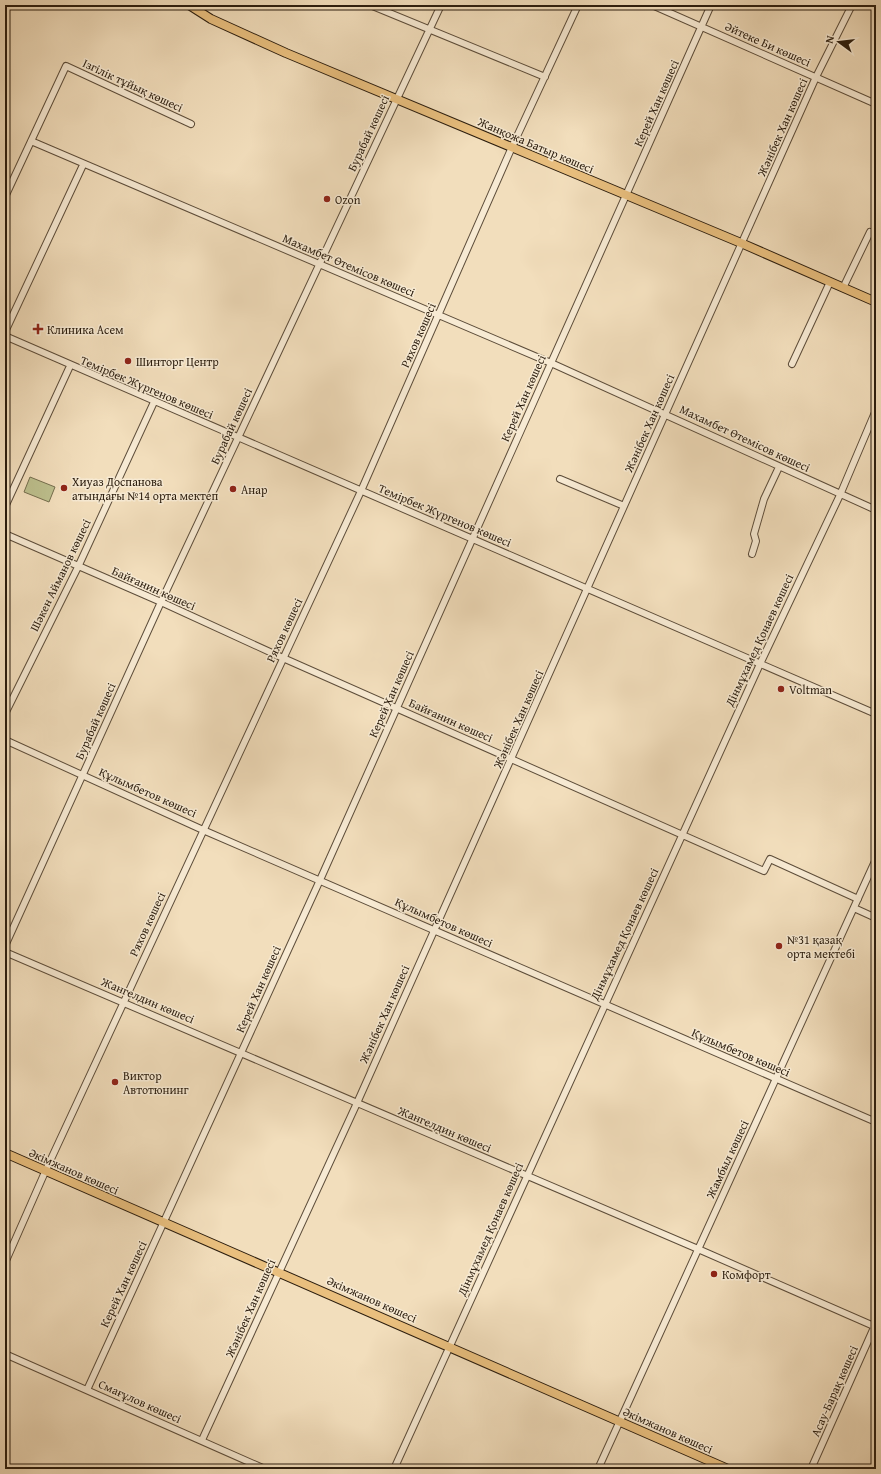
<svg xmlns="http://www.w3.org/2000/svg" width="881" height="1474" viewBox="0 0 881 1474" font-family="'Gentium Book Plus',serif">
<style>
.green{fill:#bdc08e;stroke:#746e4e}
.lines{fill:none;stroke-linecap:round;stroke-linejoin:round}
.minor-casing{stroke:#5d4d3a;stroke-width:8}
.major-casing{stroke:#2b1d0e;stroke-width:10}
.minor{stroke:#f7ead3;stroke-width:6}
.major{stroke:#e9bf7e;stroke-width:8}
.poi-dot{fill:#8f2418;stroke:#f7ead3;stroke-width:1.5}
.labels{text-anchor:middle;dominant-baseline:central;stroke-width:3;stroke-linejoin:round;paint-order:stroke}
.street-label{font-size:12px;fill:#2b1d0e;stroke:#f7ead3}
.poi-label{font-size:12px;fill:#2b1d0e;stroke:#f7ead3;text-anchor:start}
</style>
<rect width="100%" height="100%" fill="#f2debc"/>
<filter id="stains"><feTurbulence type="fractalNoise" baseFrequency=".005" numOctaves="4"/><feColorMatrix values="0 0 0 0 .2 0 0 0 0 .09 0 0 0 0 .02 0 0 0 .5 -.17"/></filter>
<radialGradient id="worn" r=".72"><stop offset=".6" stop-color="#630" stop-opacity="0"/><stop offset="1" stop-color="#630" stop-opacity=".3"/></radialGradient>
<path class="green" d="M 30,477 L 55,487 L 49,502 L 24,492 Z"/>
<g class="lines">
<defs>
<path id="minor" d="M 370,5 L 545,77
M 652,5 L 876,104
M 31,141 L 551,363 L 876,510
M 5,197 L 66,66 L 191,124
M 843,288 L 870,232
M 5,332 L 83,165
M 5,336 L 876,714
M 792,364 L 830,282
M 560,479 L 624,506
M 5,507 L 70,366
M 5,534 L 161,602 L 283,658 L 764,871 L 770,859 L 858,899
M 752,554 L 756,541 L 754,534 L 764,499 L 779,467
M 5,714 L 78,567 L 154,402
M 5,740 L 203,830 L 876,1122
M 854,908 L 876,918
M 5,946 L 161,602 L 441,5
M 5,952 L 698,1249 L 876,1327
M 5,1263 L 45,1172 L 361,491 L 512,147 L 578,5
M 5,1354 L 265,1469
M 87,1390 L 320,880 L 711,5
M 202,1440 L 357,1103 L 816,77 L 852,5
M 394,1469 L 760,664 L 840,495 L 876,410
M 598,1469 L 876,859
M 811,1469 L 876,1323"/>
<path id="major" d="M 189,5 L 211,19 L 286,53 L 741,243 L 876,302
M 5,1153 L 728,1469"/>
</defs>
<use href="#minor" class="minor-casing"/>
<use href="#major" class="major-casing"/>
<use href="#minor" class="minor"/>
<use href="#major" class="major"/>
</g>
<g class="poi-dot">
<circle cx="327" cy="199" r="4"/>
<path d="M36 323h4v4h4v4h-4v4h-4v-4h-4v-4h4z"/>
<circle cx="128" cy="361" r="4"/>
<circle cx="64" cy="488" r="4"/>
<circle cx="233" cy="489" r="4"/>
<circle cx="781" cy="689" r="4"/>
<circle cx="779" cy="946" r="4"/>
<circle cx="115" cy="1082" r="4"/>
<circle cx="714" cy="1274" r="4"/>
</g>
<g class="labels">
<g class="street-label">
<text transform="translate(768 44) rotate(24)">Әйтеке Би көшесі</text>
<text transform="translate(133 85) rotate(25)">Ізгілік тұйық көшесі</text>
<text transform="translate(656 103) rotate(-66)">Керей Хан көшесі</text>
<text transform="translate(782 127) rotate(-66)">Жәнібек Хан көшесі</text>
<text transform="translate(368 133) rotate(-65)">Бурабай көшесі</text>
<text transform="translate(536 145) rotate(23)">Жанқожа Батыр көшесі</text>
<text transform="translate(349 265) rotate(23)">Махамбет Өтемісов көшесі</text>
<text transform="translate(418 335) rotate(-66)">Ряхов көшесі</text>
<text transform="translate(147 387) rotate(23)">Темірбек Жүргенов көшесі</text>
<text transform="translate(523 398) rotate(-66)">Керей Хан көшесі</text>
<text transform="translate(649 423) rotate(-66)">Жәнібек Хан көшесі</text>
<text transform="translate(231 426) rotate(-65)">Бурабай көшесі</text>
<text transform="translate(745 438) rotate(25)">Махамбет Өтемісов көшесі</text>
<text transform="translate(445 515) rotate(23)">Темірбек Жүргенов көшесі</text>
<text transform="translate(60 575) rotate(-64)">Шәкен Айманов көшесі</text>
<text transform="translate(154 588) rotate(24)">Байғанин көшесі</text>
<text transform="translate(284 630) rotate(-65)">Ряхов көшесі</text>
<text transform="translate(759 640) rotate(-65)">Дінмұхамед Қонаев көшесі</text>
<text transform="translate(391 694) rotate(-66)">Керей Хан көшесі</text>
<text transform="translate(518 719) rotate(-66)">Жәнібек Хан көшесі</text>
<text transform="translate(451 720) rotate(24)">Байғанин көшесі</text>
<text transform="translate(95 721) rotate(-66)">Бурабай көшесі</text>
<text transform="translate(148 792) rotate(24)">Құлымбетов көшесі</text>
<text transform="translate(444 922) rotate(24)">Құлымбетов көшесі</text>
<text transform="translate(147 924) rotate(-65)">Ряхов көшесі</text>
<text transform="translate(624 934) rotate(-65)">Дінмұхамед Қонаев көшесі</text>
<text transform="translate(258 989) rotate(-66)">Керей Хан көшесі</text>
<text transform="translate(148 1000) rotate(23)">Жангелдин көшесі</text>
<text transform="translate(384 1014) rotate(-66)">Жәнібек Хан көшесі</text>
<text transform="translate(741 1052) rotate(23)">Құлымбетов көшесі</text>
<text transform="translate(445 1129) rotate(23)">Жангелдин көшесі</text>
<text transform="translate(727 1159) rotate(-65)">Жамбыл көшесі</text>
<text transform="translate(74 1171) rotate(24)">Әкімжанов көшесі</text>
<text transform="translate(490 1229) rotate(-66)">Дінмұхамед Қонаев көшесі</text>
<text transform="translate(123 1284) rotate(-65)">Керей Хан көшесі</text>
<text transform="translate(372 1299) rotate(24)">Әкімжанов көшесі</text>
<text transform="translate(250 1308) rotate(-66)">Жәнібек Хан көшесі</text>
<text transform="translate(834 1391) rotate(-66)">Асау-Барақ көшесі</text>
<text transform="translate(140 1401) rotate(24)">Смағұлов көшесі</text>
<text transform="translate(668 1430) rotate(24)">Әкімжанов көшесі</text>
</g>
<g class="poi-label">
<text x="335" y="199">Ozon</text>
<text x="47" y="329">Клиника Асем</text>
<text x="136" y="361">Шинторг Центр</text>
<text x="72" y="481">Хиуаз Доспанова<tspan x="72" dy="14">атындағы №14 орта мектеп</tspan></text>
<text x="241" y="489">Анар</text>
<text x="789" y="689">Voltman</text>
<text x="787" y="939">№31 қазақ<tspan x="787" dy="14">орта мектебі</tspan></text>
<text x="123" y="1075">Виктор<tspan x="123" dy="14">Автотюнинг</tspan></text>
<text x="722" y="1274">Комфорт</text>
</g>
</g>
<rect width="881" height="1474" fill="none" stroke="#f2debc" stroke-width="20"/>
<rect x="6" y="6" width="869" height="1462" fill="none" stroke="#2b1d0e" stroke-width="2"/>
<rect x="10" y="10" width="861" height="1454" fill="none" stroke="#2b1d0e"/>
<g transform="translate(839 42) rotate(285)" stroke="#f7ead3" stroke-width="3" paint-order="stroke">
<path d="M0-3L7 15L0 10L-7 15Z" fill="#2b1d0e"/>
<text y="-6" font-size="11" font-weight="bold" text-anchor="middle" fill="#2b1d0e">N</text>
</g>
<rect width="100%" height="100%" filter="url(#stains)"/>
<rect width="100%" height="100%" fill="url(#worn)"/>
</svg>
